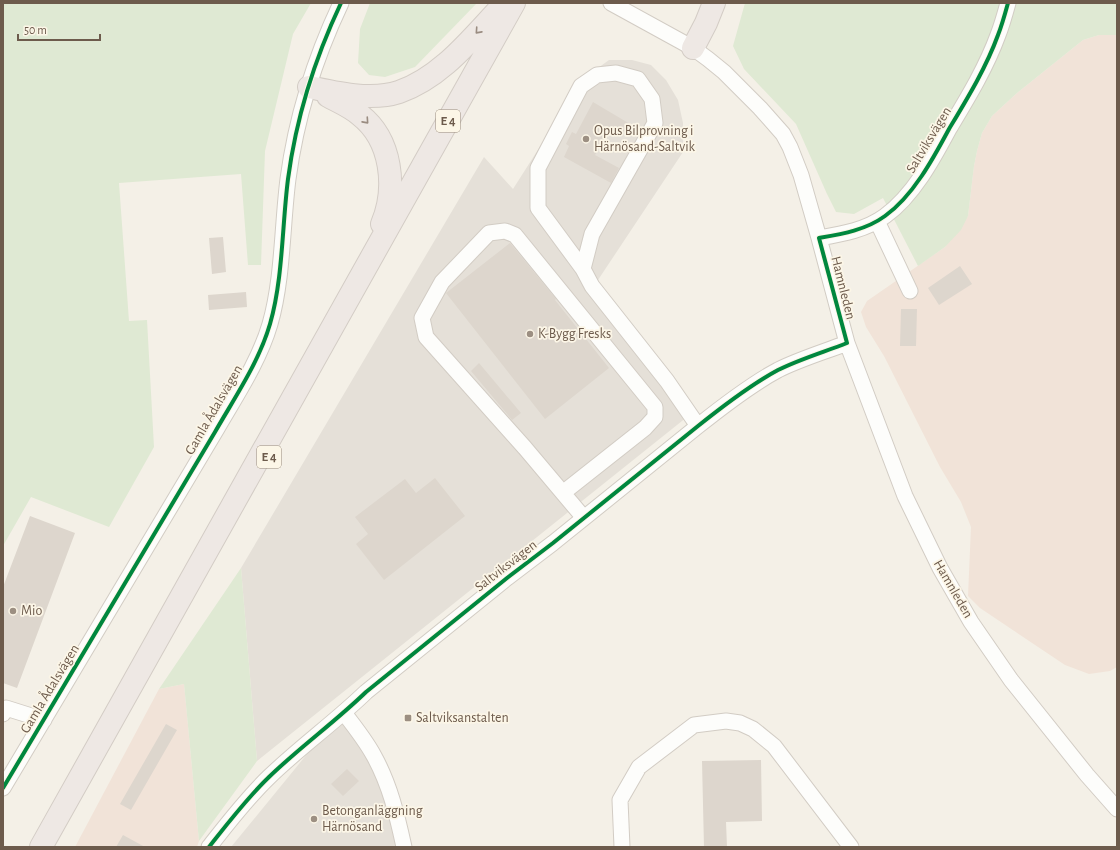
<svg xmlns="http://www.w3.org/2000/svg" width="1120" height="850" viewBox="0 0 1120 850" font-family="'Alegreya Sans',sans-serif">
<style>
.commercial{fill:#f1e3d8}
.industrial{fill:#e5e0d8}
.green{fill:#dfe9d3}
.building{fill:#ddd6cd}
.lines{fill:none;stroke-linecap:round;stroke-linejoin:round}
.minor-casing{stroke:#d2ccc4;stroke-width:17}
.highway-casing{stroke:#d3ccc5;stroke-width:24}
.minor{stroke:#fdfdfb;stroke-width:15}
.highway{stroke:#eee8e4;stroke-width:22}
.cycleway-casing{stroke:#fcf6e7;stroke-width:6}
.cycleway{stroke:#00873e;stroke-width:4}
.oneway{stroke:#9a8c81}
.poi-dot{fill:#9c8f82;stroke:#fcf6e7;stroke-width:1.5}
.labels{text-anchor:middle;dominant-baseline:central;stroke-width:3.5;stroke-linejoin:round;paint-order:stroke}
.shield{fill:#fcf6e7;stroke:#988a7a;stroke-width:1}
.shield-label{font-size:13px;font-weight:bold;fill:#6d5b4c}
.poi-label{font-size:14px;fill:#6d5b4c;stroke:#fcf6e7;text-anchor:start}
.street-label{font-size:14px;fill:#6d5b4c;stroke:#fcf6e7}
</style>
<rect width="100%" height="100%" fill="#f4f0e7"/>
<path class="commercial" d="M 1099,35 L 1117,35 L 1117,667 L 1110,671 L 1089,674 L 1065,665 L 980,608 L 968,596 L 971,527 L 961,502 L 940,467 L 884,356 L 866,327 L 861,312 L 867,301 L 945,247 L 968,216 L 974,166 L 977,151 L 982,133 L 992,116 L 1017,93 L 1083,40 Z
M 184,684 L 199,841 L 197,847 L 75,847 L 159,689 Z"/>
<path class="industrial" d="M 609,60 L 632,60 L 651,65 L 666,80 L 678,100 L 683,123 L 683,152 L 594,286 L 692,413 L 257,761 L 241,568 L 484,157 L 513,189 L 583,79 Z
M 348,704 L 366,730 L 387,769 L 400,799 L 408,847 L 231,847 Z"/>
<path class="green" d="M 3,3 L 311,3 L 293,34 L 265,151 L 261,265 L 248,265 L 241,174 L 119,183 L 129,321 L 147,320 L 154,447 L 109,527 L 31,497 L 3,546 Z
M 370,3 L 477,3 L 415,67 L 385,77 L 369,75 L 358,63 L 360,29 Z
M 745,3 L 1117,3 L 1117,35 L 1099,35 L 1083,40 L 1017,93 L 992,116 L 982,133 L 977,151 L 974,166 L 968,216 L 961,230 L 945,247 L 918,266 L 883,198 L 854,214 L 836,212 L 827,194 L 796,124 L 744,69 L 733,46 Z
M 241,568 L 257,761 L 199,841 L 184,684 L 159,689 Z"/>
<path class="building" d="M 593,102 L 630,124 L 622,136 L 610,129 L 595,155 L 619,168 L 611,183 L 564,157 L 569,146 L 566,144 L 572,132 L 576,134 Z
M 223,237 L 226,272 L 212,274 L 209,238 Z
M 510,243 L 556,299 L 555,300 L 609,368 L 545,419 L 446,293 Z
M 960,266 L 972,284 L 939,305 L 928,288 Z
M 246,292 L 247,307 L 209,310 L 208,295 Z
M 901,309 L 917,309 L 916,346 L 900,346 Z
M 479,363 L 521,413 L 512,420 L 471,371 Z
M 435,478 L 465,516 L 384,580 L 356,544 L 368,534 L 355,517 L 405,479 L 416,493 Z
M 30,516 L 75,533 L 17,688 L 3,683 L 3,587 Z
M 166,724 L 177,730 L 131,810 L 120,804 Z
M 761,760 L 762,821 L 726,822 L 727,847 L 704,847 L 702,761 Z
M 347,769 L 359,781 L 343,796 L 331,784 Z
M 123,835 L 145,847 L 116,847 Z"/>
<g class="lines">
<defs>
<path id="minor" d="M 611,3 L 693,48 L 708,59 L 724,72 L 760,108 L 783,134 L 790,147 L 801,175 L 819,238 L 847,343 L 905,496 L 940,568 L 971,622 L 1011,680 L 1087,775 L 1117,809
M 877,221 L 910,291
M 819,238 C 842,234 866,230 885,216 C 913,196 933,159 949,129 C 967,99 986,68 998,35 C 1002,25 1005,14 1008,3
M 583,269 L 592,234 L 655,123 L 652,99 L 638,79 L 616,73 L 597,75 L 581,86 L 538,168 L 538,208 L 583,269 L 592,286 L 667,381 L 698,426
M 564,492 L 645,428 L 655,417 L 655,407 L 515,235 L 505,231 L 489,233 L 442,282 L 422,318 L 426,337 L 525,448 L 584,518
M 344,713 C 355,727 366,741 374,756 C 390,785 397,815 404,847
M 3,714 L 6,708 L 44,720
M 3,788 L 215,432 C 235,397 259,362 270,324 C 283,279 282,226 288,179 C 296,119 315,58 341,3
M 209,847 C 228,823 247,798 269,777 C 300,747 335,722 366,692 L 507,578 L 553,543 L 698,426 C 723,406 750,385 778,370 C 800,359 824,352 847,343
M 622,847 L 620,800 L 639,767 L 694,725 L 726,721 L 740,723 L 753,729 L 774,746 L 851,847"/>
<path id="highway" d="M 693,48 L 706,23 L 714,3
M 309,87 C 336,93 372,101 399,92 C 443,77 474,35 505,3
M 328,96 C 339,102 351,107 360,115 C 392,140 397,188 382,224
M 41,847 L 514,3"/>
</defs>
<use href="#minor" class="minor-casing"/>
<use href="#highway" class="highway-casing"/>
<use href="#minor" class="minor"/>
<use href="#highway" class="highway"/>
<defs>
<path id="cycleway" d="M 3,788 L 215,432 C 235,397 259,362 270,324 C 283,279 282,226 288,179 C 296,119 315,58 341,3
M 209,847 C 228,823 247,798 269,777 C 300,747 335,722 366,692 L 507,578 L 553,543 L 698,426 C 723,406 750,385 778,370 C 800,359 824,352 847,343 L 819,238 C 842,234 866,230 885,216 C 913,196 933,159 949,129 C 967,99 986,68 998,35 C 1002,25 1005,14 1008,3"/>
</defs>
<use href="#cycleway" class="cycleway-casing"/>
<use href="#cycleway" class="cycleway"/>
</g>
<defs><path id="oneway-chevron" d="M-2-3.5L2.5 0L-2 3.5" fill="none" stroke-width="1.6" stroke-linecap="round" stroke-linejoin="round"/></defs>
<g class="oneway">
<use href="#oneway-chevron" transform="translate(478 31) rotate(132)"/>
<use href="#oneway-chevron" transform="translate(366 121) rotate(48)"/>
</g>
<g class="poi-dot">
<circle cx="586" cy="139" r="4"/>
<circle cx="530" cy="334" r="4"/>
<circle cx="13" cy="611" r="4"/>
<rect x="404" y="714" width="8" height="8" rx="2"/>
<circle cx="314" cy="819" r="4"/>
</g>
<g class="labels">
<g class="shield">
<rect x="436" y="110" width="24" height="22" rx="3"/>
<rect x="257" y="446" width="24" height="22" rx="3"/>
</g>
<g class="shield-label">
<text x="448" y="121">E 4</text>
<text x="269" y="457">E 4</text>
</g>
<g class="poi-label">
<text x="594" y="131">Opus Bilprovning i<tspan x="594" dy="16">Härnösand-Saltvik</tspan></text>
<text x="538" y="334">K-Bygg Fresks</text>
<text x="21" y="611">Mio</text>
<text x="416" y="718">Saltviksanstalten</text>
<text x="322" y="811">Betonganläggning<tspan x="322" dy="16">Härnösand</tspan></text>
</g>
<g class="street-label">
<text transform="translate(929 140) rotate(-59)">Saltviksvägen</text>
<text transform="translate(843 288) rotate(76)">Hamnleden</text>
<text transform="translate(214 410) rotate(-60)">Gamla Ådalsvägen</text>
<text transform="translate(506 566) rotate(-38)">Saltviksvägen</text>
<text transform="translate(953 589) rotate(60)">Hamnleden</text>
<text transform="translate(50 689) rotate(-59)">Gamla Ådalsvägen</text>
</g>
</g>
<rect width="1120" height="850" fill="none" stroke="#6d5b4c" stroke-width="8"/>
<path d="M18 34v6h82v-6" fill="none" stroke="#6d5b4c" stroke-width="2"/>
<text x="24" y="34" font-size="12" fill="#6d5b4c" stroke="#fcf6e7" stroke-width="3" paint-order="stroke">50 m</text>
</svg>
